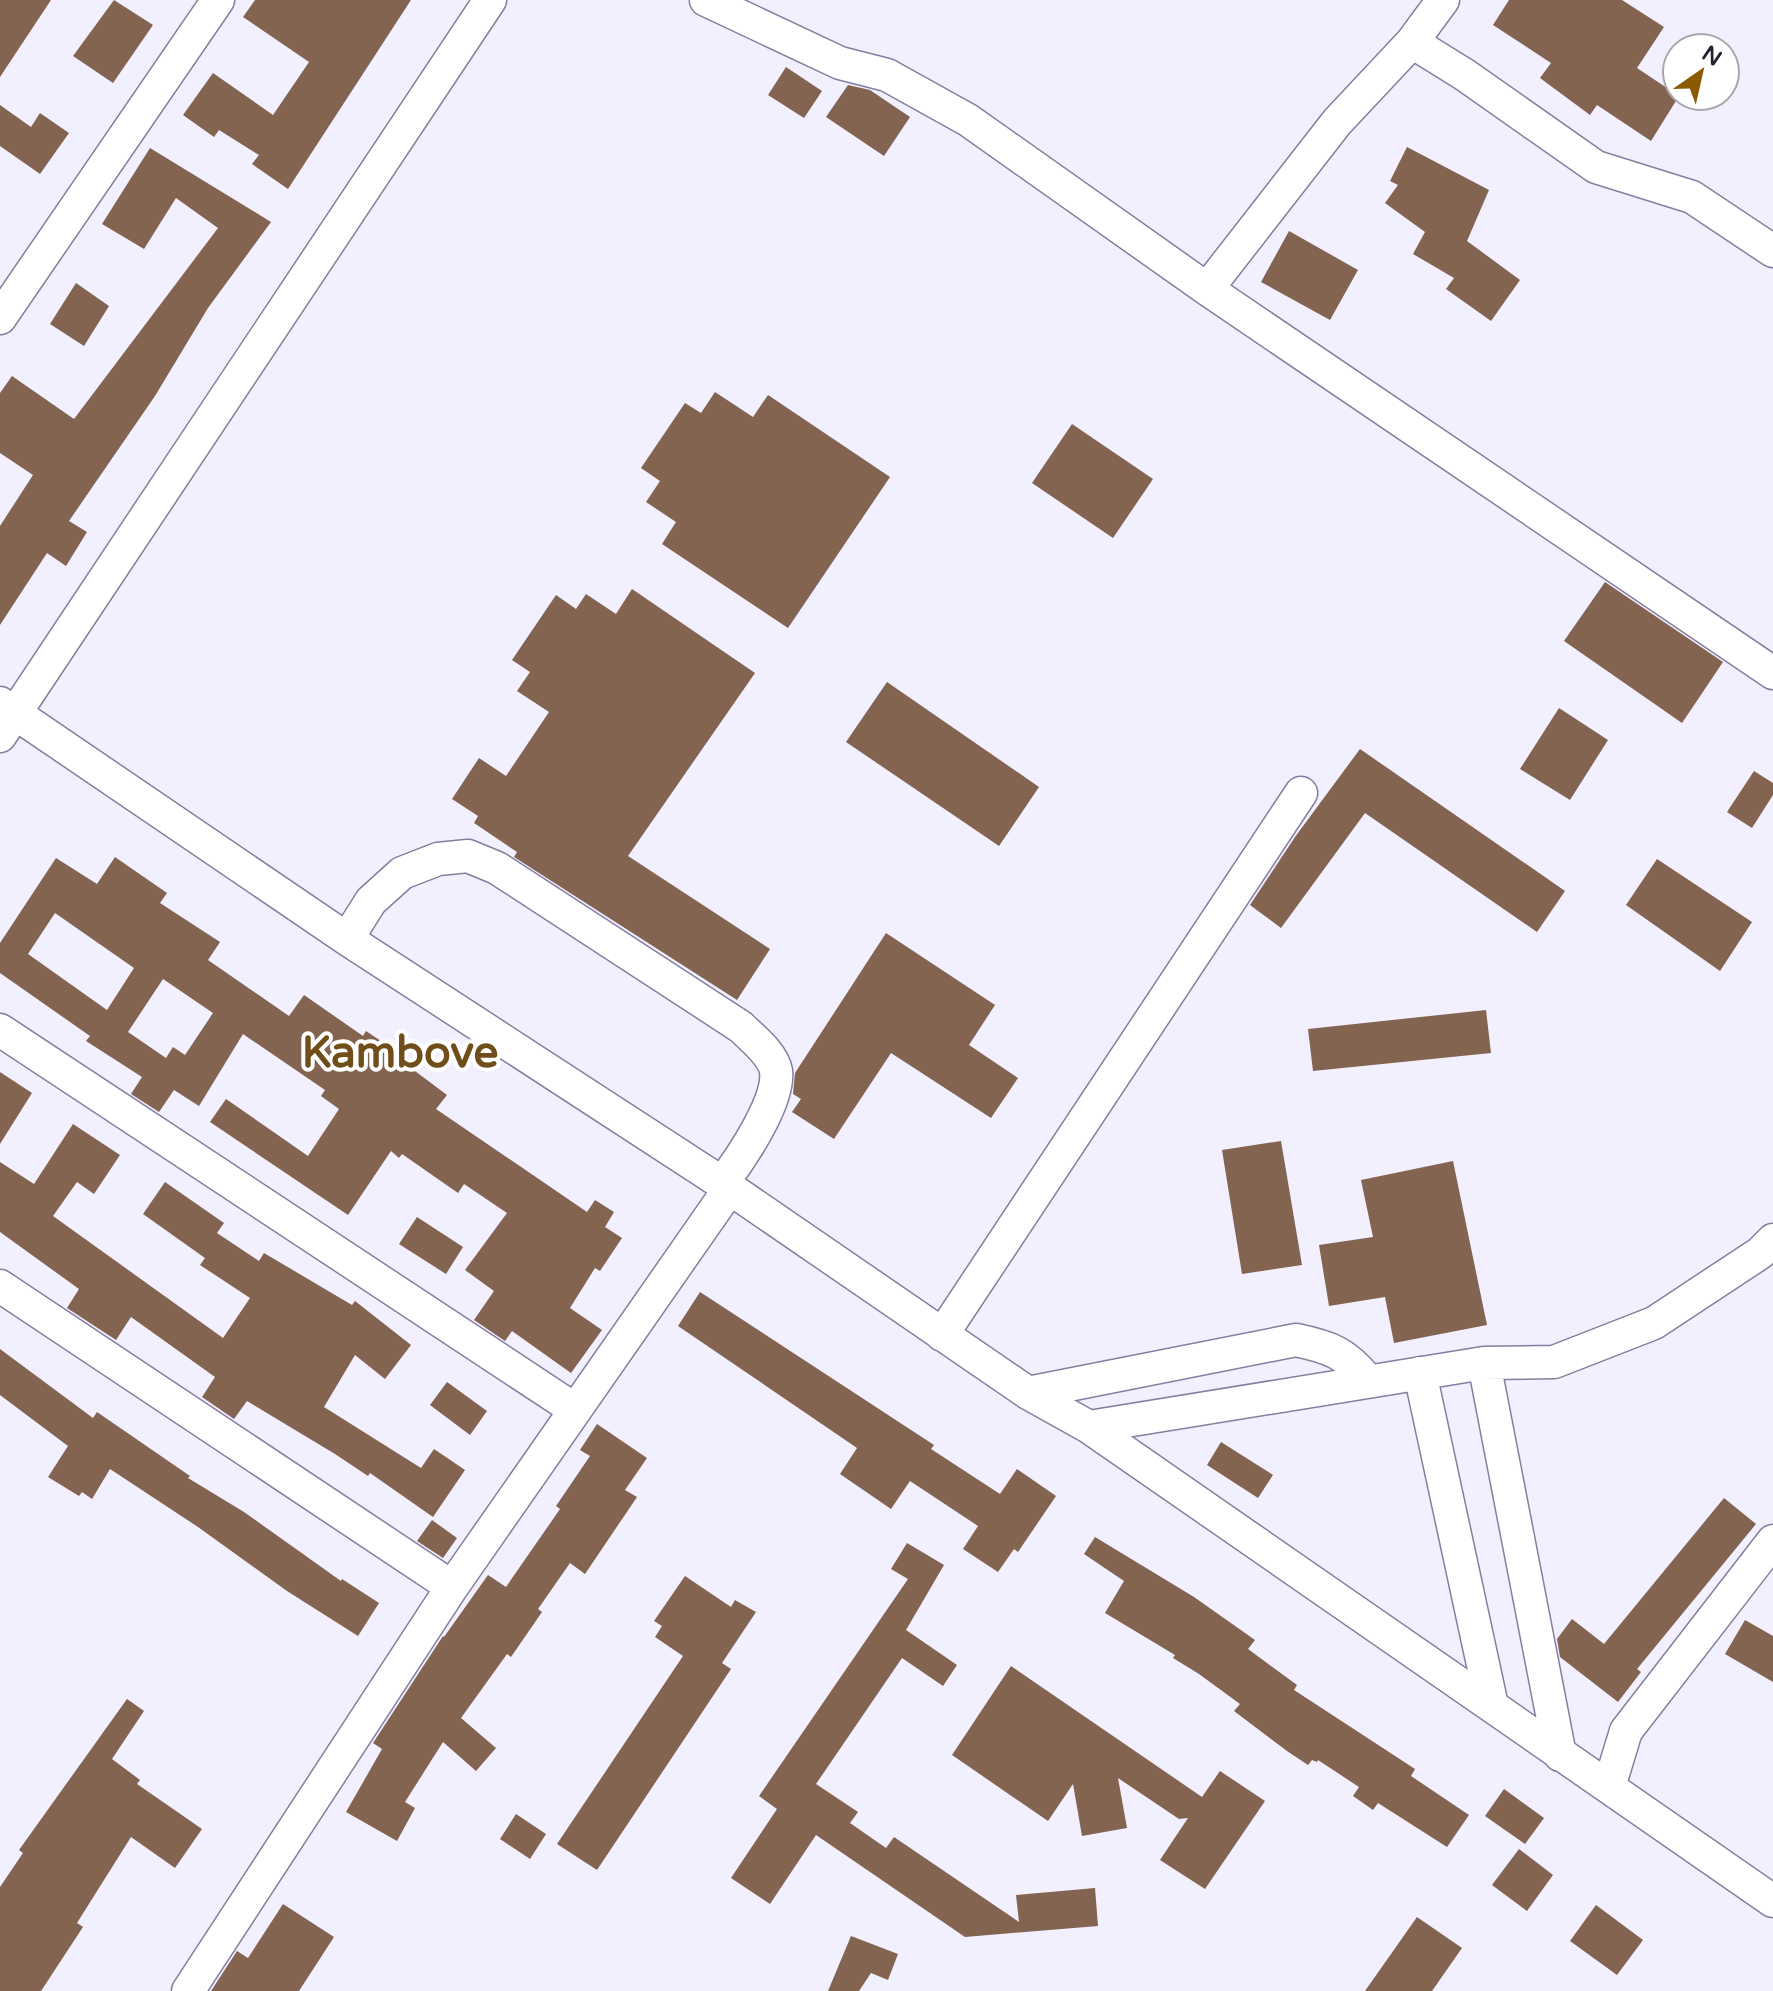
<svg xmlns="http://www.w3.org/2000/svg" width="1773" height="1991" viewBox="0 0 1773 1991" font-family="'Varela Round',sans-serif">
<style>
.building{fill:#826450;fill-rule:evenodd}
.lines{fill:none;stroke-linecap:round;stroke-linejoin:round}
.street-casing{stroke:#857e9f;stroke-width:35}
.street{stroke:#fff;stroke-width:32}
.labels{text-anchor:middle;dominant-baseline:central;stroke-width:8;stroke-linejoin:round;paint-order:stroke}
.town-label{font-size:44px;font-weight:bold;fill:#6f4e1a;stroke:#fff}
</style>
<rect width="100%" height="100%" fill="#f2effe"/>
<path class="building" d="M 0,0 L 51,0 L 0,77 Z
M 114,0 L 153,25 L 113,83 L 73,56 Z
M 255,0 L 411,0 L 288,189 L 252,164 L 259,155 L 219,130 L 214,137 L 183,115 L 213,73 L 273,115 L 309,62 L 243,17 Z
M 1509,0 L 1622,0 L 1664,27 L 1637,68 L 1679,96 L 1651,141 L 1597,105 L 1590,115 L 1540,78 L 1551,63 L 1493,25 Z
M 786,67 L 822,91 L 804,118 L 768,95 Z
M 848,85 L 870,90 L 910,117 L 884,156 L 826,117 Z
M 0,105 L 31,127 L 40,113 L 69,133 L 40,174 L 0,146 Z
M 1407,147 L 1489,190 L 1467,241 L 1520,280 L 1491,321 L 1446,289 L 1454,278 L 1413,254 L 1425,232 L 1385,203 L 1398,185 L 1390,181 Z
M 150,148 L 271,222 L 208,308 L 155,396 L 69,521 L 87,532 L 66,566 L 47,553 L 0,625 L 0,526 L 33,475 L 0,453 L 0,393 L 12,376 L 74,419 L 218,228 L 176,198 L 144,249 L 102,224 Z
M 1289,231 L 1358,270 L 1330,320 L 1261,282 Z
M 76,283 L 109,306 L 84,346 L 50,324 Z
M 715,392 L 753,417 L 768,395 L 890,477 L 788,628 L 662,544 L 676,522 L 646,502 L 660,481 L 641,468 L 685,403 L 701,413 Z
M 1072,424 L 1153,479 L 1113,538 L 1032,483 Z
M 1605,582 L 1723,662 L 1682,723 L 1564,641 Z
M 632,589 L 755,673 L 628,856 L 770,949 L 737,1000 L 514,857 L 517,852 L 474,823 L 478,816 L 452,799 L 479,758 L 506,776 L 549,712 L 517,691 L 530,672 L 512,660 L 556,595 L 576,609 L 586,594 L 616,614 Z
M 887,682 L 1039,787 L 999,846 L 846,742 Z
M 1559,708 L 1608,740 L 1570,800 L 1520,769 Z
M 1360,749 L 1565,891 L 1537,932 L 1365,813 L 1281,928 L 1250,905 L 1295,837 Z
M 1754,771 L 1773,783 L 1773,795 L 1752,828 L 1727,812 Z
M 115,857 L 167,893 L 160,903 L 220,942 L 208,960 L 289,1016 L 304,995 L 363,1036 L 366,1031 L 393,1049 L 391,1053 L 447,1095 L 436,1109 L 587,1212 L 595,1200 L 614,1212 L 605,1227 L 622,1238 L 600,1271 L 595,1268 L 570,1308 L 602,1330 L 571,1373 L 512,1331 L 505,1341 L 474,1320 L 494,1291 L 465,1270 L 507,1213 L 464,1184 L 458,1193 L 402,1154 L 399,1158 L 391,1151 L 348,1215 L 210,1122 L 226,1099 L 308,1156 L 339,1109 L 321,1096 L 325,1090 L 243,1034 L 199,1106 L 174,1090 L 159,1112 L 131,1094 L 142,1077 L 86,1041 L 90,1036 L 0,973 L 0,943 L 56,858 L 97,884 ZM 55,913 L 134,968 L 107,1010 L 28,954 ZM 163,979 L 213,1013 L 185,1055 L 173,1047 L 166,1058 L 128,1032 Z
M 1657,859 L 1752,922 L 1720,971 L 1626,905 Z
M 886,933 L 995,1005 L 969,1045 L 1018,1078 L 991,1118 L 891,1053 L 834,1139 L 792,1112 L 801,1099 L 793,1094 L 795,1073 Z
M 1486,1010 L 1491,1053 L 1313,1071 L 1308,1029 Z
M 0,1072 L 32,1093 L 0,1144 Z
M 73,1124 L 120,1155 L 94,1194 L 77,1182 L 53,1216 L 223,1338 L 250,1298 L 200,1265 L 205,1258 L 143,1214 L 165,1182 L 224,1223 L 217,1233 L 259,1261 L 264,1253 L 352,1305 L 355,1301 L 411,1345 L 385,1379 L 355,1355 L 324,1407 L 421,1468 L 434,1449 L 465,1470 L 433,1517 L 370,1473 L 368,1476 L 335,1454 L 247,1401 L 234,1419 L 202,1397 L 215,1377 L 131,1317 L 116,1340 L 67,1308 L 79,1289 L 0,1232 L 0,1162 L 34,1184 Z
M 1281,1141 L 1302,1265 L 1242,1274 L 1222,1150 Z
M 1453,1161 L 1487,1325 L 1394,1343 L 1385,1297 L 1329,1306 L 1319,1245 L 1373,1237 L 1361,1180 Z
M 417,1217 L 463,1247 L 446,1274 L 399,1244 Z
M 700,1292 L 934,1445 L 931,1449 L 1000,1494 L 1017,1469 L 1056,1496 L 1018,1552 L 1014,1549 L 998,1572 L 963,1549 L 978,1526 L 910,1481 L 891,1509 L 840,1474 L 857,1448 L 678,1326 Z
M 0,1349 L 93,1418 L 97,1412 L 190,1476 L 188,1478 L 244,1512 L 341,1581 L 342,1579 L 379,1603 L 358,1636 L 287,1591 L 198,1527 L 110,1469 L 92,1499 L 82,1492 L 79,1496 L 48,1477 L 68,1446 L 0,1395 Z
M 447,1382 L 487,1411 L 470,1435 L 430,1405 Z
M 597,1424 L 647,1458 L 625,1490 L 637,1497 L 585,1574 L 570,1563 L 538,1609 L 542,1612 L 511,1657 L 507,1654 L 461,1718 L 496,1748 L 476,1771 L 443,1742 L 405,1802 L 415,1808 L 397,1841 L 346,1812 L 382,1749 L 373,1743 L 443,1636 L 444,1637 L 488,1575 L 506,1587 L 560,1509 L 556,1506 L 590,1456 L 580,1450 Z
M 1221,1442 L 1273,1475 L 1258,1498 L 1207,1465 Z
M 1724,1498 L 1756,1524 L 1637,1669 L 1641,1672 L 1618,1702 L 1560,1657 L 1557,1639 L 1572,1619 L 1604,1644 Z
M 432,1520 L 457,1538 L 443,1558 L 417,1541 Z
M 1095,1537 L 1194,1597 L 1255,1640 L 1248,1649 L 1297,1685 L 1294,1690 L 1415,1769 L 1411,1776 L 1469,1815 L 1447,1847 L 1378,1803 L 1373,1810 L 1353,1796 L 1359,1787 L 1318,1760 L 1317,1762 L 1312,1760 L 1308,1765 L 1287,1751 L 1234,1711 L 1240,1704 L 1199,1674 L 1173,1658 L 1175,1655 L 1105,1613 L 1124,1581 L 1084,1554 Z
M 907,1543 L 944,1565 L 906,1630 L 957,1665 L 943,1686 L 902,1658 L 816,1784 L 858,1812 L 850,1823 L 886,1848 L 894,1837 L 1019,1922 L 1016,1895 L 1095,1888 L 1098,1926 L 965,1937 L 816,1835 L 770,1904 L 731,1878 L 777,1809 L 759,1796 L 908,1579 L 891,1569 Z
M 685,1576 L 731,1607 L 735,1600 L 756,1612 L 722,1663 L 731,1669 L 597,1870 L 557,1844 L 683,1656 L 655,1637 L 662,1626 L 654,1621 Z
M 1745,1620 L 1773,1636 L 1773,1682 L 1725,1654 Z
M 1011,1666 L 1202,1797 L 1220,1771 L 1265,1801 L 1205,1889 L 1160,1860 L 1188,1818 L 1179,1819 L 1118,1778 L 1127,1828 L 1082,1836 L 1073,1784 L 1048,1821 L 952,1755 Z
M 127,1699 L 144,1711 L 112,1759 L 140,1780 L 137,1784 L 202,1829 L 175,1868 L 131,1837 L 77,1923 L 83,1927 L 41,1991 L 0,1991 L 0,1887 L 23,1853 L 19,1850 Z
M 1504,1789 L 1544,1818 L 1525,1844 L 1485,1816 Z
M 516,1814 L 546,1834 L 530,1859 L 500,1839 Z
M 1519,1849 L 1553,1875 L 1527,1911 L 1492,1885 Z
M 283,1904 L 334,1937 L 299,1991 L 211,1991 L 237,1951 L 248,1958 Z
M 1596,1905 L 1643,1940 L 1617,1975 L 1570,1941 Z
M 1417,1917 L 1462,1948 L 1432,1991 L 1365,1991 Z
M 851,1936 L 898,1954 L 888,1980 L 871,1973 L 859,1991 L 828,1991 Z"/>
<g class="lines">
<defs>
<path id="street" d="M 706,0 L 840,63 L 887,75 L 968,120 L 1207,289 L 1773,673
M 1412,42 L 1465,75 L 1596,167 L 1692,197 L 1773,251
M 1207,289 L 1337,122 L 1412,42 L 1443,0
M 0,318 L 218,0
M 0,703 L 347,939 L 722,1183 L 1028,1393 L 1089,1427 L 1773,1901
M 0,736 L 490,0
M 347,939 L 371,901 L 402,873 L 438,859 L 468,856 L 497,868 L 741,1027 C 753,1039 773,1054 776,1071 C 780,1101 740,1160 722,1183
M 0,1030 L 574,1409
M 0,1286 L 452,1587
M 942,1335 L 1301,793
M 1484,1363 L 1560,1755
M 1420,1373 L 1492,1706
M 1028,1393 L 1296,1340 C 1330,1347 1346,1353 1368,1381
M 1089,1427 L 1484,1363 L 1554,1362 L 1654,1323 L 1760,1253 L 1773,1240
M 1609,1787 L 1626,1731 L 1773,1541
M 188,1991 L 452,1587 L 730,1188"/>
</defs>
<use href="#street" class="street-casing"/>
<use href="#street" class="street"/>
</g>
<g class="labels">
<g class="town-label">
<text x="400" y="1053">Kambove</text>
</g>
</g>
<g transform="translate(1701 72) rotate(34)"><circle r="38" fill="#ffffff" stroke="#a8a7ad" stroke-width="2"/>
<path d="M0-6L14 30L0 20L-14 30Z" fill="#8a5b00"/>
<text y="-12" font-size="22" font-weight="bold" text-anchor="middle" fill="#262331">N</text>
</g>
</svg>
